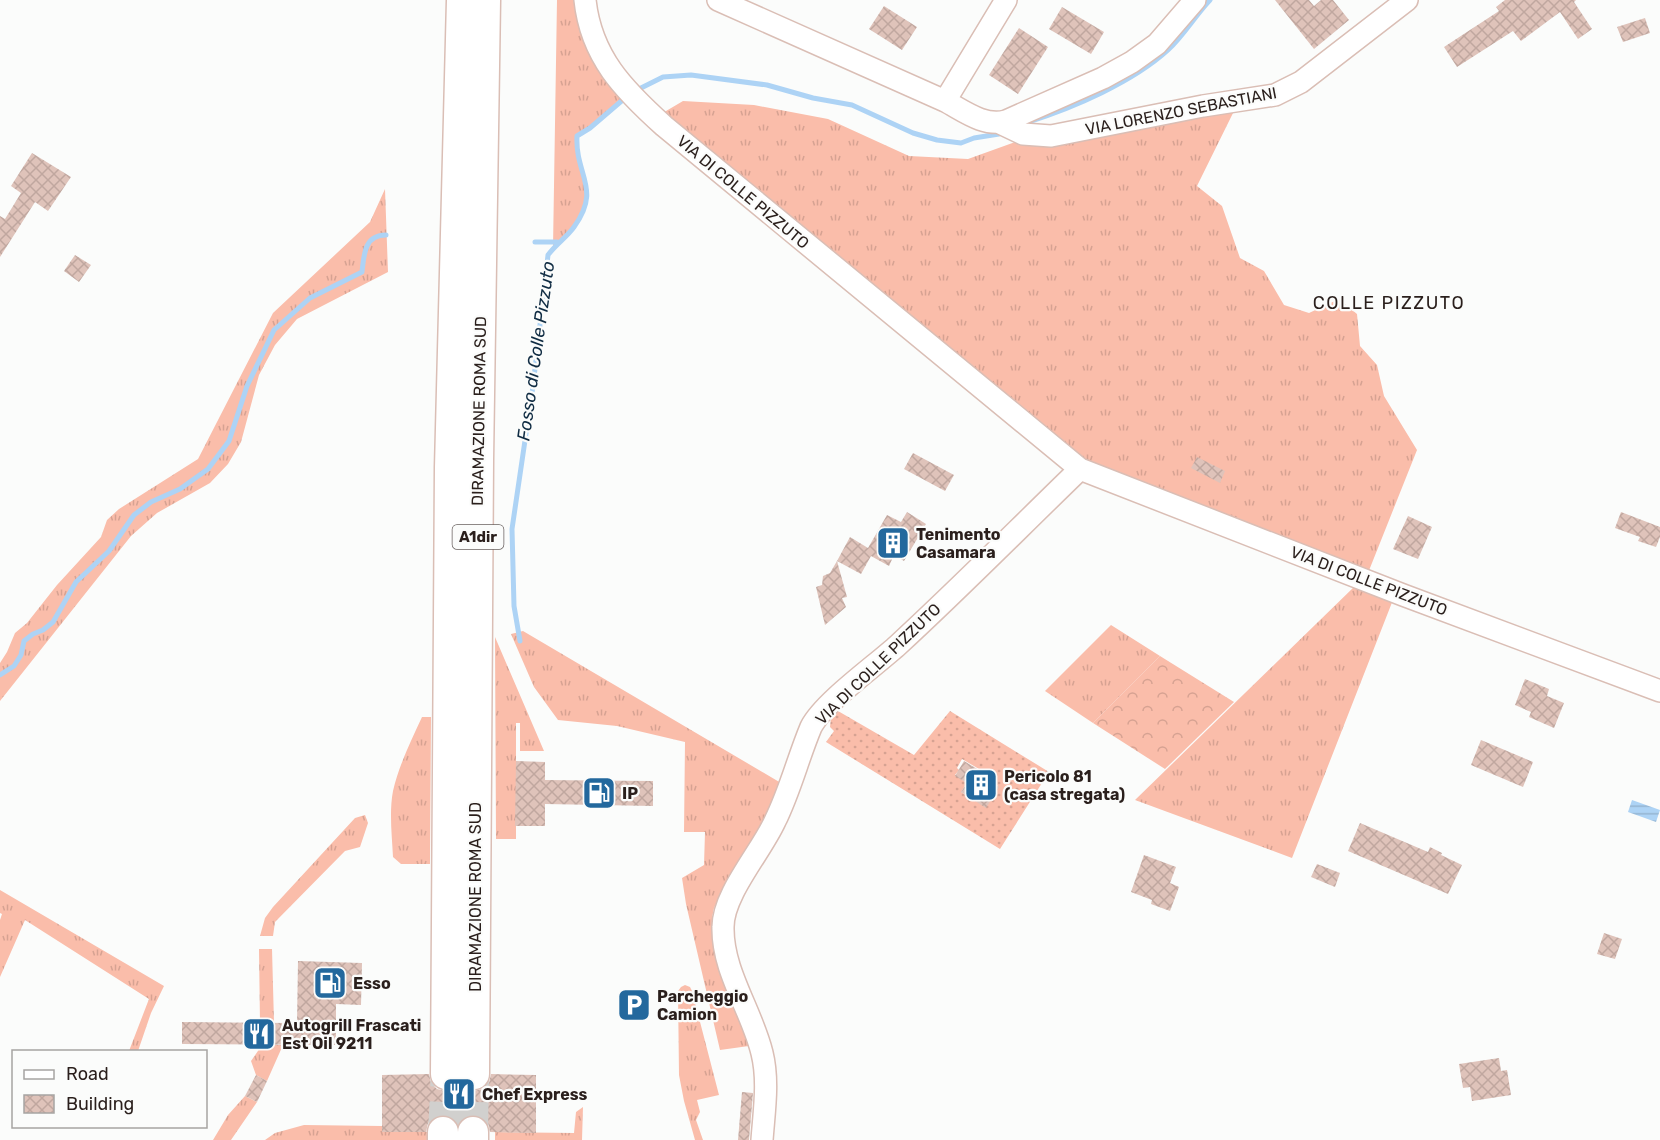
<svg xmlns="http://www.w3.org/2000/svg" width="1660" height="1140" viewBox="0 0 1660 1140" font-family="Rubik,sans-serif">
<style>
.grass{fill:url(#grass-tufts)}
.forest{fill:url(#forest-crowns)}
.garden{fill:url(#garden-dots);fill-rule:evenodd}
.water{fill:url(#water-rules)}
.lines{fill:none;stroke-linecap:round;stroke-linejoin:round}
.stream{stroke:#add3f5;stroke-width:5}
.building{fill:url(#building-cross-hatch)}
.highway-tunnel{stroke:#d1d0ce;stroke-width:30;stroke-dasharray:30 15;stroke-linecap:butt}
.minor-casing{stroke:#dabeb5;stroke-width:24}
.highway-casing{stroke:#dabeb5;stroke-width:33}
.minor{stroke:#fff;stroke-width:21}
.highway{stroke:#fff;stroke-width:30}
.labels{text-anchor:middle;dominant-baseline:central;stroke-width:4.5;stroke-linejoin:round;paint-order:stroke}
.shield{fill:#fbfcfb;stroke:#69615f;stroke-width:1.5}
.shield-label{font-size:15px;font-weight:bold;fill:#2a1f1c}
.street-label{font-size:16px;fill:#2a1f1c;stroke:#fbfcfb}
.poi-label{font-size:16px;font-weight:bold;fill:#2a1f1c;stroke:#fbfcfb;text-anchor:start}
.neighbourhood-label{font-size:18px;letter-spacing:1.5px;fill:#2a1f1c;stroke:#fbfcfb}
.water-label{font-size:18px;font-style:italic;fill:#102c43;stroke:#fbfcfb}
</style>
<defs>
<pattern id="grass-tufts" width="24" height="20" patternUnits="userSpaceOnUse" patternTransform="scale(1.5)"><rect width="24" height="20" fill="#fabdaa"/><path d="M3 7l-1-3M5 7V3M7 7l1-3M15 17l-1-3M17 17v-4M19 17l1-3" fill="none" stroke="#d6a292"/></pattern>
<pattern id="forest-crowns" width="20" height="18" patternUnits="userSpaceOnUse" patternTransform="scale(1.5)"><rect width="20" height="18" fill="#fabdaa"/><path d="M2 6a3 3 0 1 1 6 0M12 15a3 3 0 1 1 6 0" fill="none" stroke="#d6a292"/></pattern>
<pattern id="garden-dots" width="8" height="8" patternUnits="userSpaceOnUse" patternTransform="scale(1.5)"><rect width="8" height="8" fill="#fabdaa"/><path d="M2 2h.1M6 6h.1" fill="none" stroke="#d6a292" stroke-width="1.8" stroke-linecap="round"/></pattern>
<pattern id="water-rules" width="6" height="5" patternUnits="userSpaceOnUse" patternTransform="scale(1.5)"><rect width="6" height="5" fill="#add3f5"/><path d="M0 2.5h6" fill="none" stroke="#95b5d1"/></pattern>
<pattern id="building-cross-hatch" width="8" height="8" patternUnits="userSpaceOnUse" patternTransform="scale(1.5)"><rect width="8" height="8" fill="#dfc3ba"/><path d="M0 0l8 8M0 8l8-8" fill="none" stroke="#c0a79f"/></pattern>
</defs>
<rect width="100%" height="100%" fill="#fbfcfb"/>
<path class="grass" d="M 557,0 L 580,0 L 625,98 L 590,128 L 577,136 C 575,175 602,188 574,228 C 568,235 559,240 553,247 Z
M 683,101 L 754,105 L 828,119 L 909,156 L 968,159 L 1018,141 L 1235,109 L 1197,186 L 1222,206 L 1240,258 L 1264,271 L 1284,305 L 1309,313 L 1339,299 L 1357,314 L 1360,346 L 1377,365 L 1384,396 L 1417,450 L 1368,573 L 1075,456 L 661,114 Z
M 385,189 L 388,272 L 297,319 L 275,345 L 259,375 L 241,442 L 228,464 L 210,483 L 157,513 L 131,536 L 0,701 L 0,663 L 7,652 L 15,633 L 27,623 L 57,585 L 101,537 L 107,520 L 119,509 L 198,459 L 273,313 L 370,222 Z
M 1355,586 L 1392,602 L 1391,605 L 1292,858 L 1135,800 Z
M 1111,625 L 1160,656 L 1093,723 L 1045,691 Z
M 523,631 L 781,783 L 769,815 L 725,886 L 714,908 L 712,918 L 712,935 L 716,957 L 749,1046 L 720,1050 L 686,904 L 682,878 L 704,865 L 705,832 L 684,832 L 685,742 L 617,726 L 558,720 L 534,687 L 511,634 Z
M 495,637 L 544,751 L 520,751 L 520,723 L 516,723 L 516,839 L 496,839 Z
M 422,717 L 431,717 L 430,864 L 401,864 L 393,857 C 392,836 389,812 393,791 C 399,765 411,741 422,717 Z
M 365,815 L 368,823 L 360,847 L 345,851 L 275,922 L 273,936 L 260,936 L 265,918 L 273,907 L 355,818 Z
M 0,890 L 164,986 L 151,1013 L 138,1051 L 129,1051 L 149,999 L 25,920 L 0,977 L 0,920 L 2,914 L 0,913 Z
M 259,949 L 272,949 L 274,1022 L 260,1023 Z
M 685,985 L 690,987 L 692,991 L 719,1095 L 697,1100 L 700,1112 L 696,1120 L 703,1140 L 695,1140 L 684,1101 L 679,1075 L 678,991 L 681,987 Z
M 262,1045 L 283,1045 L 267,1081 L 256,1075 L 251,1061 Z
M 245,1096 L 257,1102 L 231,1140 L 213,1140 L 228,1115 Z
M 583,1107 L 582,1140 L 495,1140 L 495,1132 L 574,1133 L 576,1112 Z
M 304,1125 L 382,1126 L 382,1132 L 427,1132 L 427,1140 L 265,1140 L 275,1133 Z"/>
<path class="forest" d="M 1160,656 L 1234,702 L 1165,769 L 1093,723 Z"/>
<path class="garden" d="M 838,711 L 914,755 L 950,711 L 1049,772 L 1000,849 L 826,742 L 834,731 L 830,727 L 831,718 ZM 962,759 L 979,769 L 977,773 L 998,786 L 986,807 L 961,792 L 967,783 L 955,775 L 959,770 L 957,768 Z"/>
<path class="water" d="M 1632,800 L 1660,810 L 1656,822 L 1628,812 Z"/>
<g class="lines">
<path class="stream" d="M 635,91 L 663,77 L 691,75 L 767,85 L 813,98 L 852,105 L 913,133 L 937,140 L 961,143 L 974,138 L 999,134
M 1028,122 C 1073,108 1133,82 1168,50 C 1184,35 1195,16 1210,0
M 535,242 L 557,242
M 520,641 L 514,606 L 512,529 L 533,386 L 548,255 C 556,244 567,237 574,227 C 602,188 575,176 577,136 L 590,128 L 625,98
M 0,675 L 14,666 L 21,655 L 24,641 L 33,634 L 43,630 L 53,622 L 76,582 L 109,551 L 134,515 L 151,502 L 180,489 L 208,469 L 229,441 L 247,386 L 274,330 L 310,298 L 362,272 C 364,255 364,235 386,235"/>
</g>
<path class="building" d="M 1275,0 L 1309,0 L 1314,6 L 1321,0 L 1333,0 L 1349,20 L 1314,49 Z
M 1505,0 L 1576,0 L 1574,2 L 1592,29 L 1578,39 L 1560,12 L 1521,41 L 1513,31 L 1457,67 L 1444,47 L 1499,11 L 1496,7 Z
M 884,6 L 917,27 L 902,50 L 869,29 Z
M 1062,7 L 1104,32 L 1091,54 L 1049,29 Z
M 1645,18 L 1650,33 L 1623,42 L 1617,27 Z
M 1019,28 L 1048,47 L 1018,94 L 989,75 Z
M 32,153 L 71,177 L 48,211 L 35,202 L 0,257 L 0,216 L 5,219 L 21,193 L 11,186 Z
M 75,255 L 91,265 L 79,282 L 64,271 Z
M 913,453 L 954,475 L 945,491 L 904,469 Z
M 1197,457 L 1225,471 L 1220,483 L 1191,468 Z
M 907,512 L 926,524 L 904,561 L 894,555 L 889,566 L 871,556 L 861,574 L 837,561 L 850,537 L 868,548 L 887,515 L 901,522 Z
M 1621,512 L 1660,527 L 1660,537 L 1656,547 L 1638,541 L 1640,537 L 1615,528 Z
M 1408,516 L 1432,527 L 1418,559 L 1393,549 Z
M 837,561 L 847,597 L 842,598 L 846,607 L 825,625 L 816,587 L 822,585 L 823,576 L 830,573 Z
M 1525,679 L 1549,689 L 1547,696 L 1564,703 L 1554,728 L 1529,717 L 1531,712 L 1515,705 Z
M 1481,740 L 1533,762 L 1523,787 L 1471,765 Z
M 516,761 L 545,762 L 545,780 L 653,781 L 653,806 L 545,804 L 545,826 L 515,826 Z
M 964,761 L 979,770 L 977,773 L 999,787 L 986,808 L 961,792 L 967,783 L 955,776 Z
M 1360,823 L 1428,852 L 1430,847 L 1442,853 L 1441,855 L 1462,865 L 1448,894 L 1348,851 Z
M 1144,855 L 1176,867 L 1170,883 L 1179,887 L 1170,911 L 1151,904 L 1152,900 L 1131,892 Z
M 1317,864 L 1340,873 L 1335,887 L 1311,877 Z
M 1604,933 L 1622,939 L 1615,959 L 1597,954 Z
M 298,961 L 362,963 L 361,1005 L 336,1004 L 336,1045 L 182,1044 L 182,1022 L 297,1023 Z
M 1499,1058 L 1501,1071 L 1507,1070 L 1511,1095 L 1472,1101 L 1470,1087 L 1463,1088 L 1459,1064 Z
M 429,1074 L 431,1083 L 437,1089 L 445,1091 L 454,1089 L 460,1084 L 466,1089 L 473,1091 L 482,1089 L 489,1083 L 491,1074 L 536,1075 L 536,1133 L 490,1132 L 488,1123 L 481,1117 L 474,1115 L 465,1117 L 458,1124 L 451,1117 L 444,1115 L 435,1117 L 428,1123 L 426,1132 L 382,1132 L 382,1075 Z
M 256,1075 L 267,1081 L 257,1102 L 245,1096 Z
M 742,1092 L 753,1093 L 749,1140 L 738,1140 Z"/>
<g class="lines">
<path class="highway-tunnel" d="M 443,1132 L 446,1074
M 473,1132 L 474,1074"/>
<defs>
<path id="minor" d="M 585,0 C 591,57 624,90 664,126 L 1080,469 L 1403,595 L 1660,691
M 718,0 L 945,101 L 1006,0
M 945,101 C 964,111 984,127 1006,121 L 1103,78 L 1132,62 L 1157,44 L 1195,0
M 1000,123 L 1023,134 L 1051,136 L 1203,106 L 1275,95 L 1301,82 L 1407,0
M 762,1140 C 764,1112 769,1081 762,1053 C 752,1011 722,971 723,927 C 723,894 761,852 775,821 C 790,791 798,758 811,727 C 824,702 875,666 898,645 C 960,588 1019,528 1080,469"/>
<path id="highway" d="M 446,1074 L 450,467 L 462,0
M 474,1074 L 478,461 L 485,0
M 443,1140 L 443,1132
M 473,1140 L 473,1132"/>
</defs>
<use href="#minor" class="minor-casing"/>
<use href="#highway" class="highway-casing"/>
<use href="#minor" class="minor"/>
<use href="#highway" class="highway"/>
</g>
<defs>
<symbol id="building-square" viewBox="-11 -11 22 22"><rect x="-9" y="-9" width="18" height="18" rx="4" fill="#23689d" stroke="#fbfcfb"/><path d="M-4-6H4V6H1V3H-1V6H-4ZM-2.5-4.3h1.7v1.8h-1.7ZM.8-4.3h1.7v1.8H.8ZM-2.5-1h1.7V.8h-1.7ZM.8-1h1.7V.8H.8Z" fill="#fff"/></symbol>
<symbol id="fuel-square" viewBox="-11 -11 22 22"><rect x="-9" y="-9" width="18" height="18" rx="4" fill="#23689d" stroke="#fbfcfb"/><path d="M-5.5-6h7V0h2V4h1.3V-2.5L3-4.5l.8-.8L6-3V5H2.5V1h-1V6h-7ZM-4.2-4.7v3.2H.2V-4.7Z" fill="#fff"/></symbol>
<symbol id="parking-square" viewBox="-11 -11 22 22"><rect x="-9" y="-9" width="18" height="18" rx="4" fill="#23689d" stroke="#fbfcfb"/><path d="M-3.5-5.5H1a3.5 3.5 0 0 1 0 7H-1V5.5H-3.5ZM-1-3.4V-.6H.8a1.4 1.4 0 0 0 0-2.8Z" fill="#fff"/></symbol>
<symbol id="restaurant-square" viewBox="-11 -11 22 22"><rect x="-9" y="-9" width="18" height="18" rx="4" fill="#23689d" stroke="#fbfcfb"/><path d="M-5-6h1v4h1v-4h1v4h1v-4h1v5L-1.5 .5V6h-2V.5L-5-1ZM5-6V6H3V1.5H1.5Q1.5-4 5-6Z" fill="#fff"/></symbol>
</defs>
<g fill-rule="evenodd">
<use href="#building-square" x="874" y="524" width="38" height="38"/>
<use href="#building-square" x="962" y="766" width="38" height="38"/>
<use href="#fuel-square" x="580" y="774" width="38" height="38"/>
<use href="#fuel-square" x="311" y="964" width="38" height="38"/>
<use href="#parking-square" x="615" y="986" width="38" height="38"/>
<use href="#restaurant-square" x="240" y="1015" width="38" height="38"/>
<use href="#restaurant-square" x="440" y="1075" width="38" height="38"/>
</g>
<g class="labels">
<rect class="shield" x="452.5" y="525" width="51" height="24" rx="4.5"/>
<g class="shield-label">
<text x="478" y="537">A1dir</text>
</g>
<g class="street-label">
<text transform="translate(1181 111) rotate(-11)">VIA LORENZO SEBASTIANI</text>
<text transform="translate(743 192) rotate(40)">VIA DI COLLE PIZZUTO</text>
<text transform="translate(479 411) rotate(-89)">DIRAMAZIONE ROMA SUD</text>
<text transform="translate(1369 581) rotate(21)">VIA DI COLLE PIZZUTO</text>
<text transform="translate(878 664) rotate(-44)">VIA DI COLLE PIZZUTO</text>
<text transform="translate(475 897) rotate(-90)">DIRAMAZIONE ROMA SUD</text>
</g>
<g class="poi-label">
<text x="916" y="534">Tenimento<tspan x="916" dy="18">Casamara</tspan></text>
<text x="1004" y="776">Pericolo 81<tspan x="1004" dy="18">(casa stregata)</tspan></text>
<text x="622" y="793">IP</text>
<text x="353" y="983">Esso</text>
<text x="657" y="996">Parcheggio<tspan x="657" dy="18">Camion</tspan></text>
<text x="282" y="1025">Autogrill Frascati<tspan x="282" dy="18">Est Oil 9211</tspan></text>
<text x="482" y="1094">Chef Express</text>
</g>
<g class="neighbourhood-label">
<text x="1389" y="303">COLLE PIZZUTO</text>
</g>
<g class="water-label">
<text transform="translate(536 351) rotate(-82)">Fosso di Colle Pizzuto</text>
</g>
</g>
<rect x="12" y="1050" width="195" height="78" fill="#fbfcfb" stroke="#a7a4a2" stroke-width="1.5"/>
<rect x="24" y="1070" width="30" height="9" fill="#ffffff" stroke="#a7a4a2" stroke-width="1.5"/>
<text x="66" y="1080" font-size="18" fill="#2a1f1c">Road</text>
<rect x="24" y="1095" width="30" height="18" fill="url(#building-cross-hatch)" stroke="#a7a4a2" stroke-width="1.5"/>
<text x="66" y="1110" font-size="18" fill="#2a1f1c">Building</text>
</svg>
